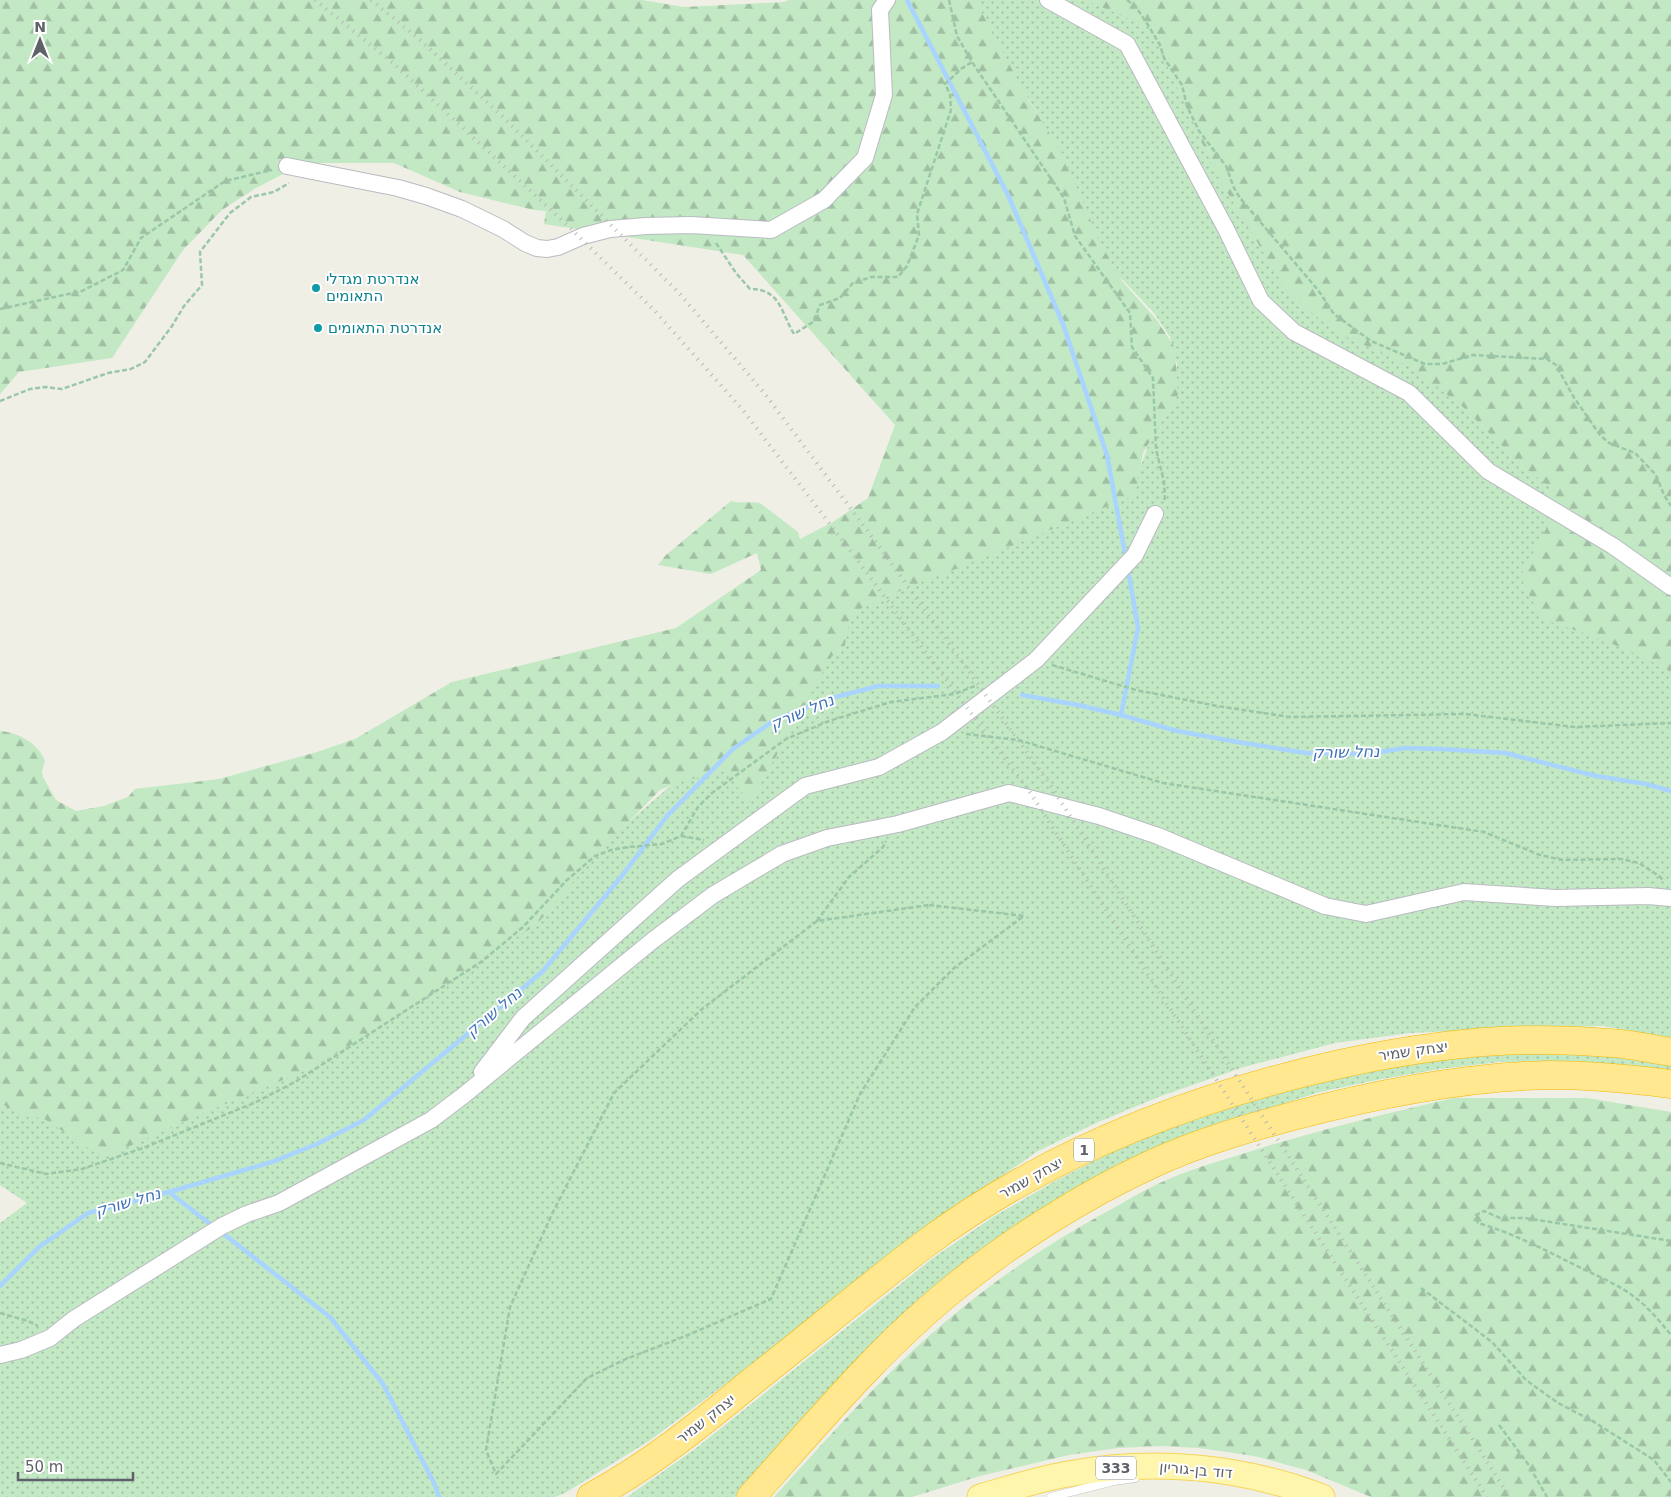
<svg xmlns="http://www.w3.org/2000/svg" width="1671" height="1497" viewBox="0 0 1671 1497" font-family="'DejaVu Sans',Heebo,sans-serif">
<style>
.grass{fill:url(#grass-dots)}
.forest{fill:url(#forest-firs)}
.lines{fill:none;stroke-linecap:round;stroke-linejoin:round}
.stream{stroke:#a8d4ff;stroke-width:4.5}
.lane-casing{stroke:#b9bbc0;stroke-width:9}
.street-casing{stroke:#b9bbc0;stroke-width:18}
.primary-casing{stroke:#f7d359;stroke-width:27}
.highway-casing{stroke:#f7b700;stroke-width:29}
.path{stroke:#9ac7a9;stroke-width:2.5;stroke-dasharray:5 2.5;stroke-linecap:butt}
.lane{stroke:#fff;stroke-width:8}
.street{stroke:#fff;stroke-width:16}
.primary{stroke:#fff6ad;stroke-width:25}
.highway{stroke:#ffe88f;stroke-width:28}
.rail{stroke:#b7b8b8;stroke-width:4;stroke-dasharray:1 6;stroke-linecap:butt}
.culture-dot{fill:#0f9aa8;stroke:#fff;stroke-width:2}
.labels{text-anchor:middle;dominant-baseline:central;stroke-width:4;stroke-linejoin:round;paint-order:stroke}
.shield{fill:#fff;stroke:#8e9095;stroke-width:1}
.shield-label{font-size:14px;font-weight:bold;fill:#5e6167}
.culture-label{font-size:15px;fill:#0d838f;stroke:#fff;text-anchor:start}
.street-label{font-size:15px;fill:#5e6167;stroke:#fff}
.water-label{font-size:16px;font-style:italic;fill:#3f73b6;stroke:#fff}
</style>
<defs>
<pattern id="grass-dots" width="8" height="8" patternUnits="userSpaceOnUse" patternTransform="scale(1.25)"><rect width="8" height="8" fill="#c2e8c4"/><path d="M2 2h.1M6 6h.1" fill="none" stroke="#a1bfa3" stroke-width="1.8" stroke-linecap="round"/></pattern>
<pattern id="forest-firs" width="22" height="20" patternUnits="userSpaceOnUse" patternTransform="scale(1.25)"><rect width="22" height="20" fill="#c2e8c4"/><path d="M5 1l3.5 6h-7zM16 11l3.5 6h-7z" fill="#a1bfa3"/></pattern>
</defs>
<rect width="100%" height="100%" fill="#f0efe6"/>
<path class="grass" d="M 970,0 L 1126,0 L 1175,22 L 1533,455 L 1671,658 L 1671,1038 L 1603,1026 L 1496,1029 L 1410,1033 L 1335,1043 L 1244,1067 L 1161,1096 L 1096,1123 L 1038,1151 L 954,1209 L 790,1336 L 649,1441 L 565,1493 L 555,1497 L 0,1497 L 0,1223 L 27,1203 L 0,1185 L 0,1080 L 528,915 L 631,820 L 684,774 L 845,614 L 1134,485 L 1154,429 L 1175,383 L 1177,364 L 1170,337 L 1154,313 L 1119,276 L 1100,249 L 1058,149 Z
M 1575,1052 L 1671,1063 L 1671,1072 L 1608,1064 L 1556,1061 L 1499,1062 L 1440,1069 L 1382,1079 L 1320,1092 L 1202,1130 L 865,1356 L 735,1497 L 627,1497 L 695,1449 L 933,1258 L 993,1217 L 1057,1180 L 1110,1153 L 1163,1131 L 1239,1105 L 1312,1084 L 1394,1067 L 1478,1054 Z"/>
<path class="forest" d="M 0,0 L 642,0 L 684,7 L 784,2 L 789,0 L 975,0 L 1029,101 L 1062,153 L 1100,242 L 1122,281 L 1157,320 L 1175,348 L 1178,395 L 1143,453 L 1135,495 L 953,570 L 916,584 L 858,610 L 854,614 L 849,622 L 845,645 L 832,656 L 750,803 L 725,771 L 676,783 L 660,790 L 601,850 L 536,925 L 481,960 L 375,1031 L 307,1070 L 206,1112 L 103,1158 L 43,1118 L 26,1117 L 0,1103 L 0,731 C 18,732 39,744 45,761 L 42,771 L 43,777 L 56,800 L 76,811 L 104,806 L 128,797 L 135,789 L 219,779 L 317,752 L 355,739 L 452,682 L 676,628 L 761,570 L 757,553 L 711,574 L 658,565 L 666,555 L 731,501 C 740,504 750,501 760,503 L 798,532 L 800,539 L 833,522 L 868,498 L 895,425 L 743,255 L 544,224 L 546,211 L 534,210 L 460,192 L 394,163 L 318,163 L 304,165 L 287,172 L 256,188 L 222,210 L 183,250 L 112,358 L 19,372 L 0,394 Z
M 1085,0 L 1671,0 L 1671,672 C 1631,648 1586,634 1542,619 L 1520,577 L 1546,529 L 1551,488 L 1522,466 L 1463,407 L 1413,368 L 1334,331 L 1288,293 L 1218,177 L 1163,57 L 1153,29 Z
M 1454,1098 L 1587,1098 L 1671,1112 L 1671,1497 L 1371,1497 L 1306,1470 L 1254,1456 L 1199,1448 L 1161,1446 L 1117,1448 L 1069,1455 L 980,1476 L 912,1497 L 774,1497 C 817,1450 859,1402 905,1358 C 966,1300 1034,1251 1108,1211 C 1126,1201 1144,1190 1162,1182 C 1193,1168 1226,1159 1258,1149 C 1323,1129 1388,1113 1454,1098 Z"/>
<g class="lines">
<path class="stream" d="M 907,0 L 1008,195 L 1063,324 L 1107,455 L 1126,559
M 1022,695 L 1078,705 L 1121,715 L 1177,731 L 1238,742 L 1306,753 L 1367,754 L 1405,748 L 1441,749 L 1505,753 L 1596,776 L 1646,784 L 1671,791
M 1121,715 L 1138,628 L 1128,569
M 169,1192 L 214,1227
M 220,1231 L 330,1317 L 383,1384 L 434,1483 L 439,1497
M 0,1286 L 39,1247 L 88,1213 L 169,1192 L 272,1162 L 317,1144 L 364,1120 L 542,972 L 621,877 L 667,816 L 733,749 L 776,719 L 832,698 L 878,686 L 938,686"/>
<defs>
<path id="lane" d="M 1051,1497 L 1114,1481 L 1135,1478"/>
<path id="street" d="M 1048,0 L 1127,44 L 1226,229 L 1261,301 L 1294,332 L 1409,393 L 1488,471 L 1613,546 L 1671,587
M 287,166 L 398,188 L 426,196 L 462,209 L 503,229 L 525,243 L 537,248 L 547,249 L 558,247 L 583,236 L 610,229 L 646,226 L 691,225 L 771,230 L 824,200 L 865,158 L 884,95 L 880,10 L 887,0
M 482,1072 L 523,1018 L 678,879 L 805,786 L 879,767 L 942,732 L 1036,660 L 1135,555 L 1155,514
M 0,1355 L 21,1350 L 50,1338 L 74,1319 L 222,1226 L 247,1214 L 279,1203 L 431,1120 L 464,1095 L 652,941 L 713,895 L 782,854 L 827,838 L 898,824 L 1009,793 L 1099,816 L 1158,836 L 1325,906 L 1366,914 L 1464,892 L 1555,898 L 1648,896 L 1671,898"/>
<path id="primary" d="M 980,1497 C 1009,1489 1038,1479 1068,1474 C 1153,1458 1241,1466 1322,1497"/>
<path id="highway" d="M 591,1497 C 650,1465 698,1426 749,1384 C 808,1338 865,1289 925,1244 C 1047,1153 1192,1097 1340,1064 C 1405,1050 1471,1040 1538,1040 C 1562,1040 1587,1041 1611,1043 C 1631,1044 1651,1049 1671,1052
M 751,1497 C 816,1425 878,1349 954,1288 C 1012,1241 1084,1195 1152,1164 C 1197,1143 1245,1129 1293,1116 C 1376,1094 1462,1077 1549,1075 C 1590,1075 1631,1079 1671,1084"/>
</defs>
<use href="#lane" class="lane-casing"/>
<use href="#street" class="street-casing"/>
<use href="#primary" class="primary-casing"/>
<use href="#highway" class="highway-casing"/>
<path class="path" d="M 949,0 L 957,36 L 972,62 L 1064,198 L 1075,236 L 1130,313 L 1132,347 L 1153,378 L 1156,449 L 1164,482 L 1165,498 L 1163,501
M 1127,0 L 1136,7 L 1148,25 L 1160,45 L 1164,58 L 1182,85 L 1187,106 L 1199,131 L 1226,166 L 1234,188 L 1240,198 L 1318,290 L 1334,314 L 1371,341 L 1425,364 L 1442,364 L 1473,355 L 1547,359 L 1556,365 L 1573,396 L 1600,435 L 1609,443 L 1635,453 L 1656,475 L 1664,495 L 1671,506
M 716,243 L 736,273 L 750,289 C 781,289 781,313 794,334 L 813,322 L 820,305 L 840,298 L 853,283 L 871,277 L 898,277 L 907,266 L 919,235 L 917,214 L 951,110 L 950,94 L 945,84 L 961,69 L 972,62
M 0,309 L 82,291 L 123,270 L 141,238 L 225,181 L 272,170
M 0,401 L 30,389 L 45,387 L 62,389 L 108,373 L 131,369 L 145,362 L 172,326 L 184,306 L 202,285 L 200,252 L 230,213 L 251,197 L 274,192 L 289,183
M 1052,665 L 1136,690 L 1217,706 L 1290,717 L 1465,714 L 1575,727 L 1671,723
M 966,734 L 1018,740 L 1163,783 L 1484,832 L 1540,855 L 1563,860 L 1621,859 L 1639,863 L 1659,876 L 1664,881
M 681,836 L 704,840
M 929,905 L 1024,916 L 954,968 L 915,1007 L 860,1094 L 771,1299 L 688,1335 L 626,1359 L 587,1378 L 496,1474 L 486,1450 L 510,1307 L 552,1214 L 614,1093 L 702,1009 L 817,921 Z
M 817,921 L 849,877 L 883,847 L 886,841
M 0,1163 L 46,1174 L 82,1169 L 143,1148 L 254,1103 L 295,1082 L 481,962 L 523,927 L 567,880 L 595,856 L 611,850 L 628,847 L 662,844 L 681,836 L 698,807 L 712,793 L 786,739 L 829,721 L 891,702 L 954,694 L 975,686
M 1671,1241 L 1525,1218 L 1500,1218 L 1484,1211 L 1476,1215 L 1478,1223 C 1513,1233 1545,1250 1577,1266 C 1597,1276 1620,1285 1637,1299 C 1650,1309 1661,1323 1671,1335
M 1421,1288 L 1492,1342 L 1526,1380 L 1558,1403 L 1591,1420 L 1654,1460 L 1671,1482
M 0,1313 L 28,1321 L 38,1326
M 1499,1425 L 1528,1464 L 1547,1497"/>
<use href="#lane" class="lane"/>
<use href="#street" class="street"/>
<use href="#primary" class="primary"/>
<use href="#highway" class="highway"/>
<path class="rail" d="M 315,0 L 393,63 L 566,224 L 654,310 L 742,409 L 858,561 L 1029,791 L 1487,1497
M 371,0 L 419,39 L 501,115 L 680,294 L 765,394 L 884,553 L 1051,786 L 1209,1034 L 1510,1497"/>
</g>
<g class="culture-dot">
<circle cx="316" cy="288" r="5"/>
<circle cx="318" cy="328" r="5"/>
</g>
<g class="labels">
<g class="shield">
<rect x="1074" y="1138.5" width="20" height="23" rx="4"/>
<rect x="1096" y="1456.5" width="40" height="23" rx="4"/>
</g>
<g class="shield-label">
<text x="1084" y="1150">1</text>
<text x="1116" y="1468">333</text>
</g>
<g class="culture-label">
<text x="326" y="279">אנדרטת מגדלי<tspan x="326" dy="17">התאומים</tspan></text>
<text x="328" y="328">אנדרטת התאומים</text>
</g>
<g class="street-label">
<text transform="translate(1413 1051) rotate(-8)">יצחק שמיר</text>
<text transform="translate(1031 1178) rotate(-29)">יצחק שמיר</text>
<text transform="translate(706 1419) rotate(-38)">יצחק שמיר</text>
<text transform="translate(1196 1470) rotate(5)">דוד בן-גוריון</text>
</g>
<g class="water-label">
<text transform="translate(802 712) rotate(-23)">נחל שורק</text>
<text transform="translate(1346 752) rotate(-1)">נחל שורק</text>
<text transform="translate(494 1012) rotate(-40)">נחל שורק</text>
<text transform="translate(128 1202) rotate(-16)">נחל שורק</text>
</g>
</g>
<g transform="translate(40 40)" stroke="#ffffff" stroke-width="4" paint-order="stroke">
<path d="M0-4L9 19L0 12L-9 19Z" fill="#5e6167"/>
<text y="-8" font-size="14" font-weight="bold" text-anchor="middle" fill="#5e6167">N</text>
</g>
<path d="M18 1472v8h115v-8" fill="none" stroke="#5e6167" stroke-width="2.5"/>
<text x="25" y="1472" font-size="15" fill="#5e6167" stroke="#ffffff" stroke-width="4" paint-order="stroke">50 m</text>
</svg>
